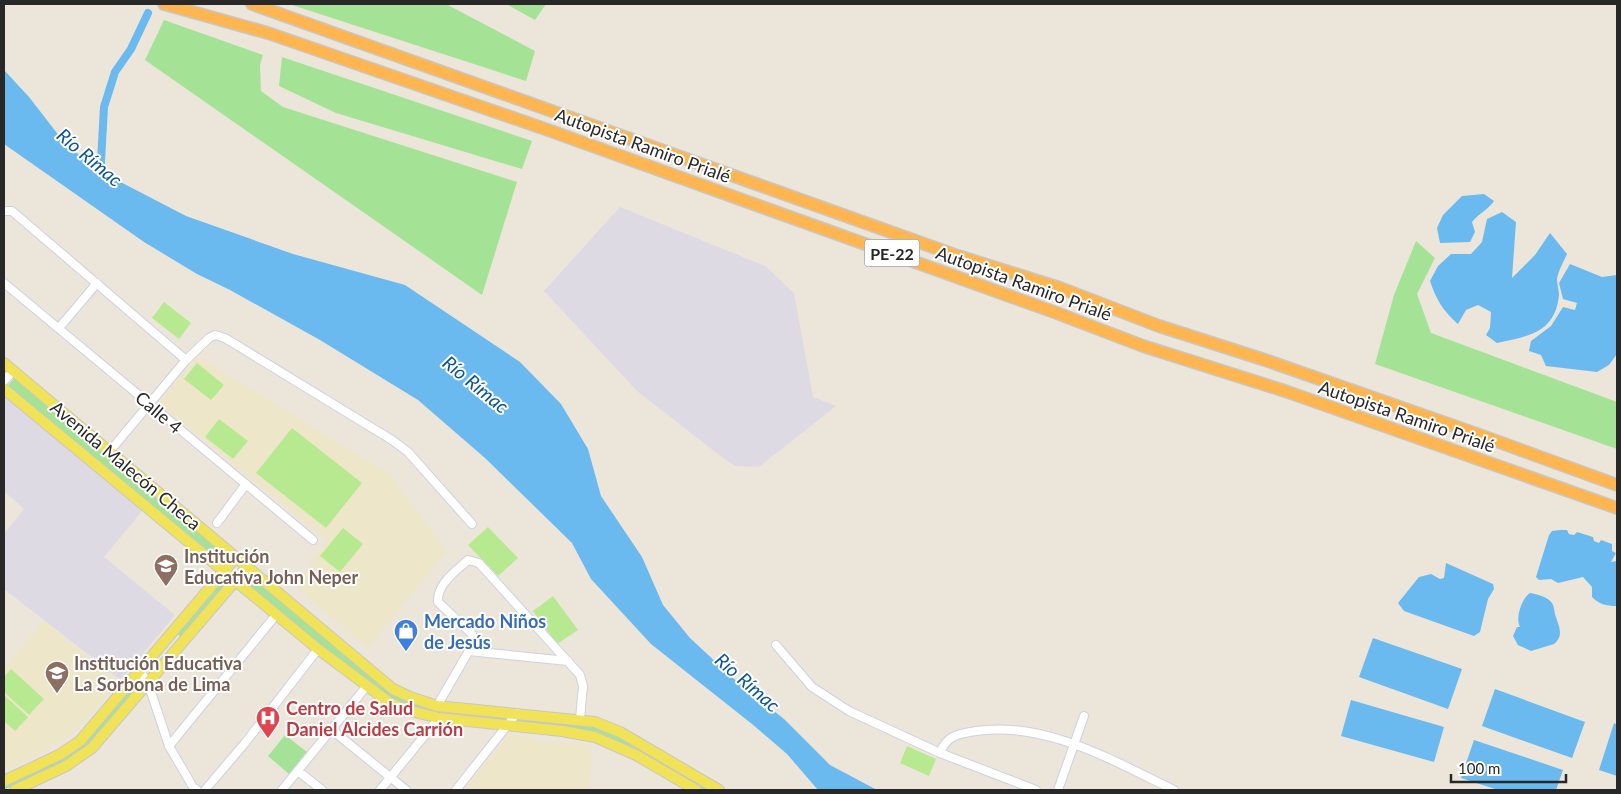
<svg xmlns="http://www.w3.org/2000/svg" width="1621" height="794" viewBox="0 0 1621 794" font-family="Lato,sans-serif">
<style>
.industrial{fill:#dedae3}
.education{fill:#ede6c8}
.green{fill:#a4e395}
.pitch{fill:#b7ea90}
.water{fill:#6ab9ef}
.lines{fill:none;stroke-linecap:round;stroke-linejoin:round}
.canal{stroke:#6ab9ef;stroke-width:8}
.minor-casing{stroke:#cfd0e2;stroke-width:10}
.major-casing{stroke:#c7c7c7;stroke-width:12}
.highway-casing{stroke:#c7c7c7;stroke-width:14}
.minor{stroke:#fff;stroke-width:8}
.major{stroke:#f1e358;stroke-width:10}
.highway{stroke:#ffb550;stroke-width:11}
.labels{text-anchor:middle;dominant-baseline:central;stroke-width:4;stroke-linejoin:round;paint-order:stroke}
.shield{fill:#fff;stroke:#686868;stroke-width:1}
.shield-label{font-size:16px;font-weight:bold;fill:#282828}
.street-label{font-size:18px;fill:#282828;stroke:#fff}
.education-label{font-size:18px;font-weight:bold;fill:#785e54;stroke:#fff;text-anchor:start}
.shop-label{font-size:18px;font-weight:bold;fill:#366cbe;stroke:#fff;text-anchor:start}
.health-label{font-size:18px;font-weight:bold;fill:#be3a42;stroke:#fff;text-anchor:start}
.water-label{font-size:19px;font-style:italic;fill:#0c5498;stroke:#fff}
</style>
<rect width="100%" height="100%" fill="#ebe6d9"/>
<path class="industrial" d="M 620,207 L 765,266 L 794,293 L 813,397 L 836,406 L 759,467 L 735,466 L 723,458 L 637,391 L 544,291 Z
M 9,381 L 153,498 L 104,557 L 175,615 L 121,680 L 4,589 L 4,534 L 24,509 L 4,491 L 4,386 Z"/>
<path class="education" d="M 197,356 L 389,474 L 447,551 L 368,648 L 294,586 L 328,541 L 159,403 Z
M 44,621 L 119,683 L 73,733 L 59,743 L 4,771 L 4,669 Z
M 512,731 L 523,739 L 527,735 L 537,741 L 591,746 L 590,790 L 465,790 Z"/>
<path class="green" d="M 289,4 L 446,4 L 535,51 L 526,81 Z
M 506,4 L 546,4 L 535,20 Z
M 164,20 L 263,55 L 260,65 L 261,91 L 283,107 L 517,182 L 482,295 L 145,60 Z
M 282,57 L 532,141 L 522,169 L 336,113 L 279,86 Z
M 1416,241 L 1435,258 L 1417,294 L 1431,333 L 1617,402 L 1617,449 L 1375,364 L 1394,295 Z
M 14,378 L 224,551 L 225,561 L 217,561 L 7,387 Z
M 247,573 L 394,693 L 505,715 L 504,722 L 447,717 L 411,708 L 374,689 L 242,582 L 242,577 Z
M 219,582 L 226,585 L 180,637 L 177,632 Z
M 136,680 L 139,680 L 142,684 L 100,734 L 80,753 L 45,772 L 4,790 L 4,783 L 59,758 Z
M 526,716 L 579,722 L 611,731 L 713,790 L 702,790 L 626,747 L 523,724 Z
M 285,735 L 307,752 L 289,774 L 268,756 Z"/>
<path class="pitch" d="M 164,302 L 191,323 L 179,339 L 152,318 Z
M 197,363 L 224,385 L 211,400 L 184,379 Z
M 219,419 L 248,441 L 233,459 L 205,437 Z
M 292,428 L 362,483 L 326,528 L 256,473 Z
M 488,527 L 518,558 L 498,576 L 468,545 Z
M 343,528 L 363,544 L 340,572 L 320,556 Z
M 553,596 L 578,630 L 557,644 L 533,611 Z
M 11,669 L 44,699 L 29,715 L 4,692 L 4,677 Z
M 4,695 L 28,717 L 15,731 L 4,721 Z
M 907,746 L 936,759 L 929,776 L 900,763 Z"/>
<path class="water" d="M 4,70 L 29,97 L 67,146 L 107,175 L 186,216 L 293,254 L 405,285 L 520,362 L 561,404 L 588,449 L 601,496 L 642,557 L 663,605 L 690,638 L 733,678 L 784,719 L 830,765 L 877,790 L 818,790 L 787,754 L 752,724 L 651,644 L 591,579 L 572,543 L 485,458 L 418,400 L 320,340 L 230,290 L 197,274 L 144,242 L 4,144 Z
M 1484,194 L 1494,201 C 1488,210 1479,213 1472,222 L 1475,232 L 1470,242 L 1440,243 L 1437,228 L 1443,215 L 1462,196 Z
M 1502,212 L 1516,222 L 1512,278 L 1535,255 L 1550,233 L 1567,254 C 1564,261 1558,271 1557,279 C 1557,285 1559,290 1559,295 C 1555,333 1529,336 1497,343 L 1486,335 L 1490,328 L 1491,312 L 1478,305 L 1466,310 L 1458,324 C 1443,311 1436,299 1430,281 L 1438,266 L 1451,254 L 1471,254 L 1482,242 L 1487,219 Z
M 1570,264 L 1602,277 L 1617,275 L 1617,354 L 1609,365 L 1597,372 L 1546,366 L 1541,355 L 1529,351 L 1531,341 L 1551,326 L 1563,307 L 1575,310 L 1577,303 L 1563,299 L 1559,283 Z
M 1560,530 L 1567,530 L 1569,534 L 1574,535 L 1577,532 L 1593,537 L 1594,541 L 1599,543 L 1601,540 L 1612,544 L 1612,551 L 1616,553 L 1611,562 L 1617,561 L 1616,606 C 1606,606 1599,604 1592,597 L 1592,587 L 1583,577 L 1558,583 L 1551,579 L 1539,580 L 1536,577 L 1549,535 L 1552,531 Z
M 1446,563 L 1493,584 L 1494,589 L 1488,599 L 1480,632 L 1474,636 L 1404,611 L 1398,603 L 1419,577 L 1431,574 L 1440,579 L 1444,578 Z
M 1530,593 C 1537,594 1548,597 1552,603 C 1554,606 1554,610 1555,614 C 1558,625 1565,635 1554,644 L 1531,651 L 1518,645 L 1513,636 L 1517,627 L 1520,627 C 1515,618 1522,598 1530,593 Z
M 1373,638 L 1462,669 L 1448,709 L 1359,677 Z
M 1495,689 L 1585,722 L 1572,758 L 1482,726 Z
M 1351,700 L 1444,727 L 1434,762 L 1341,736 Z
M 1614,723 L 1617,725 L 1617,776 L 1599,770 Z
M 1474,740 L 1563,770 L 1556,790 L 1498,790 L 1461,778 Z"/>
<g class="lines">
<path class="canal" d="M 100,180 L 104,107 L 115,72 L 131,49 L 148,13"/>
<defs>
<path id="minor" d="M 4,211 L 12,211 L 186,360
M 4,283 L 313,540
M 59,328 L 97,283
M 4,381 L 13,371
M 110,451 L 186,360 L 209,338 L 215,335 L 225,338 L 392,440 L 408,452 L 472,524
M 217,523 L 246,484
M 776,645 L 812,687 L 849,711 L 940,753 L 1036,790
M 469,651 L 568,661
M 140,671 L 148,683 L 169,746 L 193,787 L 197,790
M 437,706 L 474,642 L 472,634 L 438,602 C 437,584 455,572 468,560 L 479,563 L 580,675 L 583,686 L 580,719
M 332,730 L 406,790
M 169,746 L 276,615
M 940,753 C 947,735 958,734 976,731 C 1047,721 1113,761 1174,790
M 298,771 L 322,790
M 205,790 L 245,743 L 318,649
M 282,790 L 366,687
M 380,790 L 439,718
M 456,790 L 517,713
M 1058,790 L 1084,716"/>
<path id="major" d="M 4,363 L 393,689 L 410,697 L 437,706 L 595,722 L 620,732 L 719,790
M 4,389 L 318,649 L 390,703 L 407,710 L 439,718 L 562,731 L 595,737 L 636,755 L 696,790
M 4,781 L 59,755 L 80,741 L 236,557
M 15,790 L 66,766 L 92,748 L 247,567"/>
<path id="highway" d="M 164,4 L 268,33 L 548,130 L 1054,312 L 1143,346 L 1285,391 L 1617,508
M 252,4 L 958,256 L 1060,288 L 1159,326 L 1265,360 L 1477,434 L 1617,485"/>
</defs>
<use href="#minor" class="minor-casing"/>
<use href="#major" class="major-casing"/>
<use href="#highway" class="highway-casing"/>
<use href="#minor" class="minor"/>
<use href="#major" class="major"/>
<use href="#highway" class="highway"/>
</g>
<defs>
<symbol id="school-pin" viewBox="-11 -11 22 30"><path d="M0 17L-7.5 6A9.5 9.5 0 1 1 7.5 6Z" fill="#8d6e63" stroke="#fff"/><path d="M0-5L7-2L0 1L-7-2ZM-4 1L0 2.5L4 1V4Q0 6-4 4Z" fill="#fff"/></symbol>
<symbol id="shop-pin" viewBox="-11 -11 22 30"><path d="M0 17L-7.5 6A9.5 9.5 0 1 1 7.5 6Z" fill="#3f7fe0" stroke="#fff"/><path d="M-5-2.5h2.3a2.7 3.5 0 0 1 5.4 0H5L5.5 6h-11ZM-1.5-2.5h3a1.5 2.3 0 0 0-3 0Z" fill="#fff"/></symbol>
<symbol id="hospital-pin" viewBox="-11 -11 22 30"><path d="M0 17L-7.5 6A9.5 9.5 0 1 1 7.5 6Z" fill="#e0444e" stroke="#fff"/><path d="M-5-5h3v3.5h4V-5h3V5h-3V1.5h-4V5h-3Z" fill="#fff"/></symbol>
</defs>
<g fill-rule="evenodd">
<use href="#school-pin" x="152" y="552" width="28" height="38"/>
<use href="#shop-pin" x="392" y="617" width="28" height="38"/>
<use href="#school-pin" x="43" y="659" width="28" height="38"/>
<use href="#hospital-pin" x="254" y="704" width="28" height="38"/>
</g>
<g class="labels">
<rect class="shield" x="864.5" y="239.5" width="55" height="27" rx="4"/>
<g class="shield-label">
<text x="892" y="253">PE-22</text>
</g>
<g class="street-label">
<text transform="translate(643 145) rotate(20)">Autopista Ramiro Prialé</text>
<text transform="translate(1024 283) rotate(20)">Autopista Ramiro Prialé</text>
<text transform="translate(159 412) rotate(40)">Calle 4</text>
<text transform="translate(1407 416) rotate(19)">Autopista Ramiro Prialé</text>
<text transform="translate(126 465) rotate(40)">Avenida Malecón Checa</text>
</g>
<g class="education-label">
<text x="184" y="556">Institución<tspan x="184" dy="21">Educativa John Neper</tspan></text>
<text x="74" y="663">Institución Educativa<tspan x="74" dy="21">La Sorbona de Lima</tspan></text>
</g>
<g class="shop-label">
<text x="424" y="621">Mercado Niños<tspan x="424" dy="21">de Jesús</tspan></text>
</g>
<g class="health-label">
<text x="286" y="708">Centro de Salud<tspan x="286" dy="21">Daniel Alcides Carrión</tspan></text>
</g>
<g class="water-label">
<text transform="translate(90 157) rotate(40)">Río Rímac</text>
<text transform="translate(476 384) rotate(39)">Río Rímac</text>
<text transform="translate(748 682) rotate(41)">Río Rímac</text>
</g>
</g>
<rect width="1621" height="794" fill="none" stroke="#282828" stroke-width="10"/>
<path d="M1451 774v8h115v-8" fill="none" stroke="#282828" stroke-width="2.5"/>
<text x="1458" y="774" font-size="15" fill="#282828" stroke="#ffffff" stroke-width="4" paint-order="stroke">100 m</text>
</svg>
